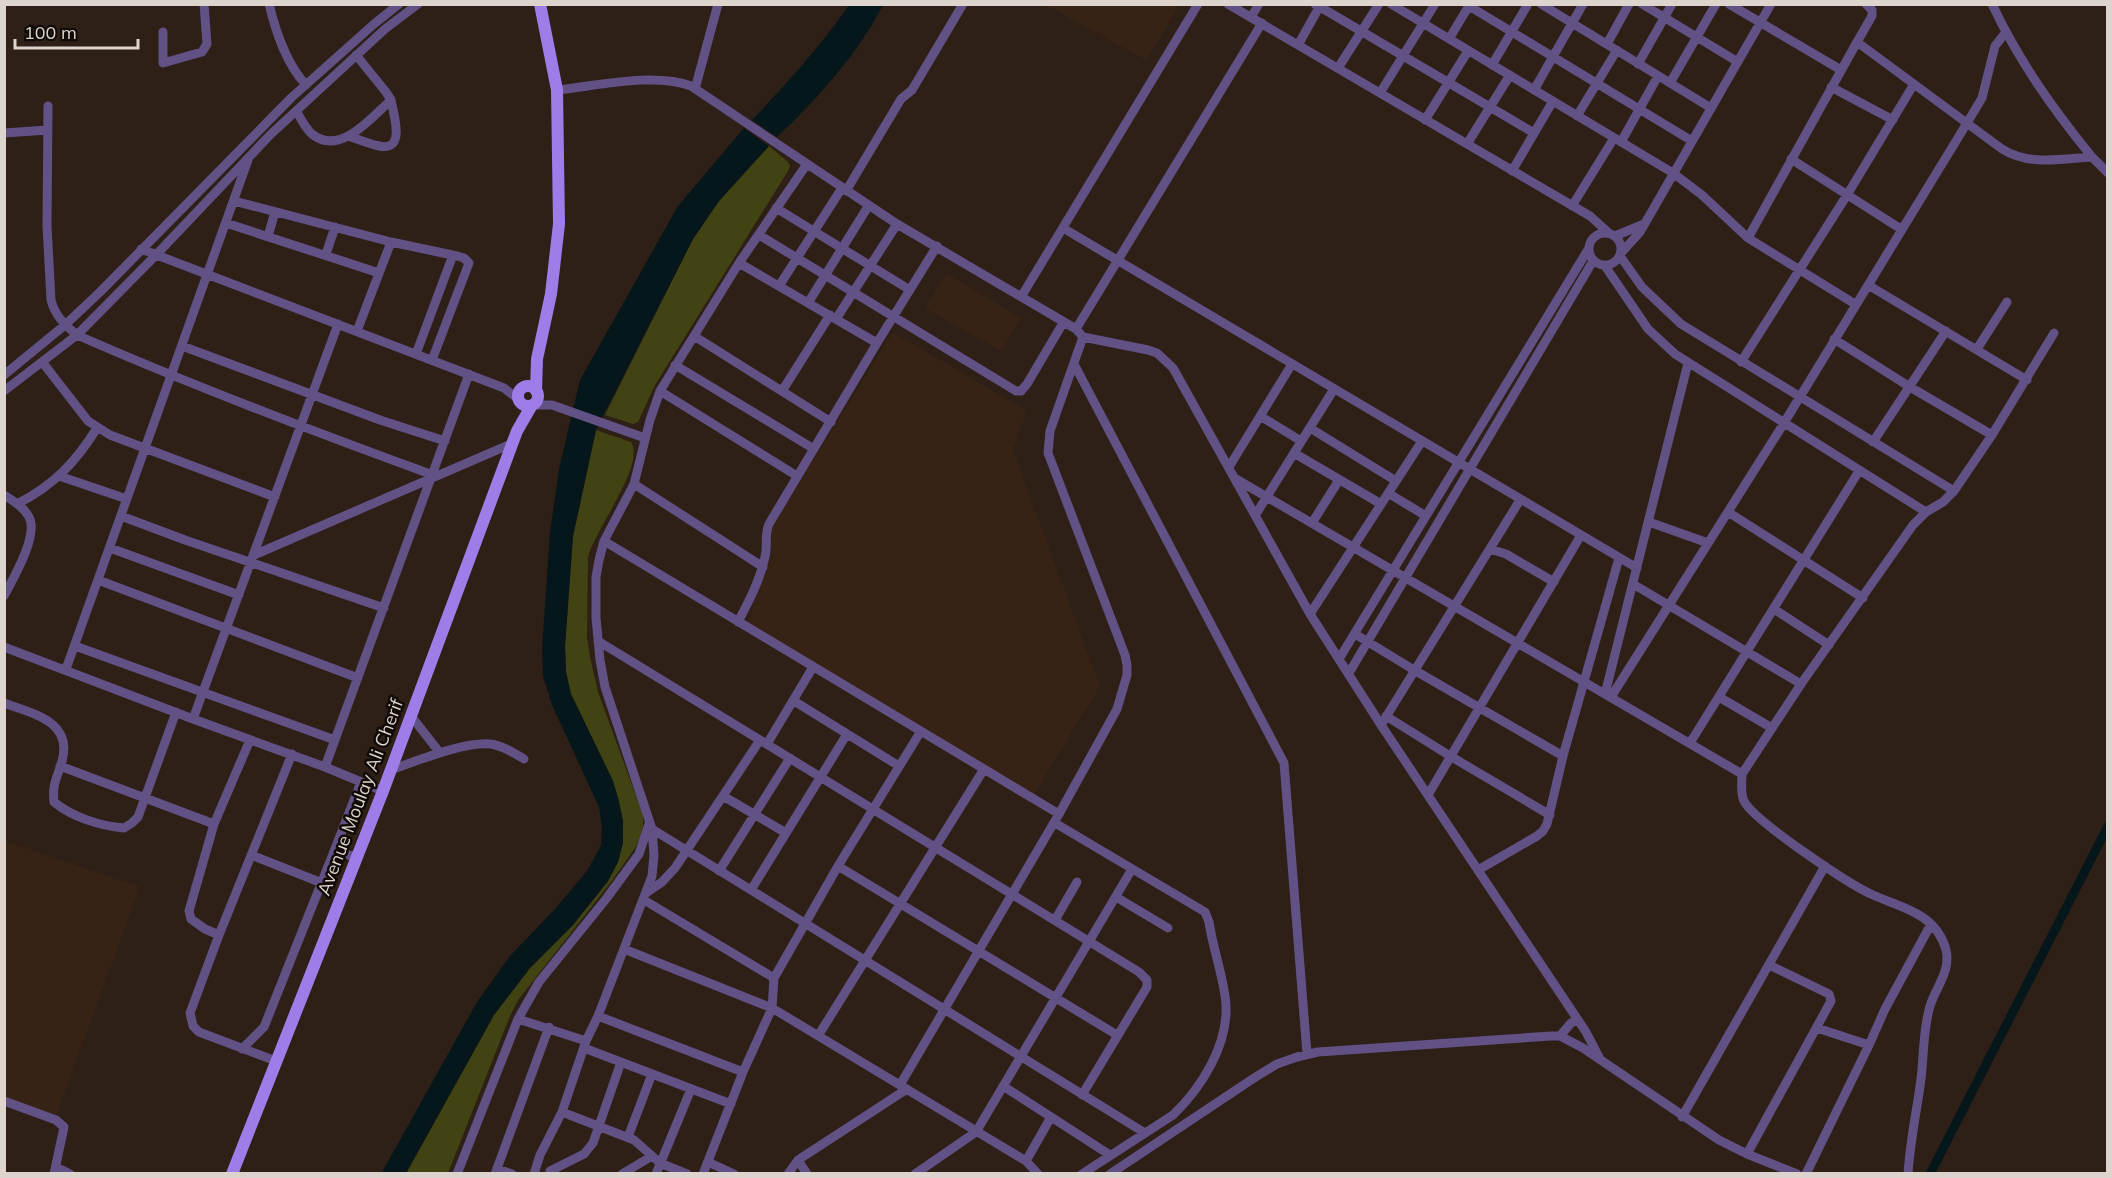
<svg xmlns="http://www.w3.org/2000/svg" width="2112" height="1178" viewBox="0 0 2112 1178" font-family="Mulish,sans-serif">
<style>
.built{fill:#372316}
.green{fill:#414412}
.water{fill:#06171b}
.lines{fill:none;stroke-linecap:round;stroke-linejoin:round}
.canal{stroke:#06171b;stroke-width:9}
.minor{stroke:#615185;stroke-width:9}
.major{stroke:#9f7de8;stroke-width:12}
.labels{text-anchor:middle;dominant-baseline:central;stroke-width:5;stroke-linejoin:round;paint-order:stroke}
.street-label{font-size:18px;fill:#ded4ce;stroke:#110b07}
</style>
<rect width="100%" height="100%" fill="#2e1f17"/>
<path class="built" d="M 1046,5 L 1180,4 L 1180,5 L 1146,60 Z
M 947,274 L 1022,318 L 1001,351 L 925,308 Z
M 893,332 L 1027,411 L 1013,450 L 1100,686 L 1029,803 L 746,626 L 773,551 L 765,539 Z
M 4,840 L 140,887 L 55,1119 L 5,1100 Z"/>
<path class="green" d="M 769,146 L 788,162 L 790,166 L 788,171 L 655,385 L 638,422 L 633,424 L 605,415 L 693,239 L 719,201 Z
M 596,430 L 631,442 C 646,465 595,529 588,557 L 587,638 L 590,657 L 598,692 L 643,815 L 643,827 L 640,838 L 635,848 L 611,882 L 518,1000 L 510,1016 L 448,1173 L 406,1174 L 494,1015 L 530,968 L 573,925 L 608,881 L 618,862 L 623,843 L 623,821 L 613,781 L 571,694 L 566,672 L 565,646 L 573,537 Z"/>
<path class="water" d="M 849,5 L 883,5 C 859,52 816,101 777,137 L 752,120 C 786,84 821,46 849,5 Z
M 744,128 L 769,146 L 719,201 L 693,239 L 596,430 L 573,536 L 565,646 L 566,672 L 571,694 L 613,781 L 619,801 L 623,821 L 623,843 L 618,862 L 608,881 L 573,925 L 530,968 L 494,1015 L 406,1173 L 381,1174 L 477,1002 L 510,956 L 555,909 L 587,871 L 601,845 L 602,827 L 599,807 L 552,705 L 543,676 L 542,648 L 550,533 L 559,469 L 580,380 L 678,206 Z"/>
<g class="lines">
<path class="canal" d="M 1930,1174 L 2108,826"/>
<path class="minor" d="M 269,4 C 276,33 286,63 306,85
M 1228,4 L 1590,216 L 1610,234
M 1315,4 L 1534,133
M 1391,4 L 1673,173 L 1702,195 L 1748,238
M 1541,4 L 1711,108
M 1642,4 L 1738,62
M 1729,4 L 1841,70
M 1866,4 L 1872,10 L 1872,16 L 1857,42 L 2002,149 C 2029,166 2061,159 2092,157 L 2108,173
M 1992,4 C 2019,61 2052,108 2092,157
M 1469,6 L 1692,141
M 1251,17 L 1259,4
M 163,32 L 163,63 L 202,52 L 207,44 L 204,4
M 1449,39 L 1470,4
M 1607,44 L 1629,4
M 1298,45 L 1321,4
M 1638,64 L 1672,4
M 1492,65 L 1528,4
M 1338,68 L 1379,4
M 1670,83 L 1716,4
M 1831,87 L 1893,120
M 695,89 L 718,4
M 557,90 C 596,86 654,72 691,86 L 897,224 L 1076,329 L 1083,337 L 1148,350 L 1157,353 L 1173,368 L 1310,614 L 1381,725 L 1586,1032 L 1600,1059
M 1534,90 L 1583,4
M 1380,93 L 1435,4
M 48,106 L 47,226 L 51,300 C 55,316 65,325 77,335 C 193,386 312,431 433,475
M 296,111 C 301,118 305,128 312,134 C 340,157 372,117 391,100 L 386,92 L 356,55
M 1577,116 L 1617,50
M 1425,120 L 1468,51
M 4,133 L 48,130
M 351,137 C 360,140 370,144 379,146 C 407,152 393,113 391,100
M 1621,142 L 1658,76
M 1467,144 L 1510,75
M 1791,159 L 1901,229
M 1512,171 L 1553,101
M 846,191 L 901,99 L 912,90 L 963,4
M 234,201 L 391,242 L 357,331
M 1572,206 L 1614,138
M 776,208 L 910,290
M 226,223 L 379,273
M 1063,228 L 1637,568
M1589 249a16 16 0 1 1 32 0a16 16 0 1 1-32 0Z
M 759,235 L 1016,391 L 1021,391 L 1027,384 L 1063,323
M 268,236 L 275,212
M 1615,236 L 1644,224
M 391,242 L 457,256 L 464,258 L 469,263 L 432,360
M 141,249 L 504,388 L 518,399
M 1621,253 L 1640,232 L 1771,4
M 326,254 L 335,227
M 1620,256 L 1642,287 L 1681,324 L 1954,491
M 739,263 L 877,343
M 1605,266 L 1648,329 L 1675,354 L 1926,512
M 1868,285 L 2027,380
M 779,286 L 842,188
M 1021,297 L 1198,4
M 808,303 L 869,205
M 1855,304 L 1748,238 L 1857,42
M 836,319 L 897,224
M 1076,329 L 1262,23
M 694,336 L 831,422
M 1834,339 L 1910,387 L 1992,435
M 182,346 L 380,420 L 445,441
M 1977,349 L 2007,302
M 416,354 L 453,255
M 1741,362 L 1847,195 L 1914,84
M 43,363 L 88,421 L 110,435 L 275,497
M 1074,364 L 1284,763 L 1307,1054
M 675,365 L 814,449
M 4,375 L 65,325 L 100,292 L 291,98 L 374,24 L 399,4
M 4,391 L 77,335 L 156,255 L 271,134 L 385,29 L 418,4
M 660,391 L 797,476
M 782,391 L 830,315
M 533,405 L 552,405 L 645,438
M 1260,416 L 1301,441
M 1310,428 L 1396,481
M 1873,442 L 1946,331
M 1294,453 L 1381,504
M 1229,467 L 1292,364
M 59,476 L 127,499
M 1236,479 L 1742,774
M 634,484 L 763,567
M 1388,493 L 1426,516
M 4,495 C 13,501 24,507 29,517 C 39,535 13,579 4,596
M 17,504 C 54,485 75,463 97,428
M 1728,512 L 1863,598
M 1256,514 L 1334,389
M 121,516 L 185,540 L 384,608
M 1649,522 L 1708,543
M 1312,523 L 1339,480
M 604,541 L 1059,814
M 110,548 L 239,595
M 1490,549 L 1506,554 L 1554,582
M 254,555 L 513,443
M 98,580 L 358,678
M 1633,584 L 1801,684
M 1774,609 L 1829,645
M 1310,614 L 1422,441
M 738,622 C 749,601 760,580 765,557 C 768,546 764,535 769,524 L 877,343 L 937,246
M 1355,634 L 1414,670 L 1563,756
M 598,641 L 1139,972 L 1147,980 L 1147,987 L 1082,1095
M 75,646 L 335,740
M 4,647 L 193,719 L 325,767 L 383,791
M 1339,659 L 1589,248
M 66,669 L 248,160
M 1349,673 L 1593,261
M 1605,694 L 1688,363
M 1611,697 L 1784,423 L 1967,123 L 1982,98 L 1995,46 L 2006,32
M 1719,697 L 1772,728
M 794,701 L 899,766
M 4,703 C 33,714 73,721 62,761 C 57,779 52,783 54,802 C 72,817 100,826 124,828 L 132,823 L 138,817 L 176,712
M 411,716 L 440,753
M 1386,716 L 1450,756 L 1550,815
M 193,719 L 338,324
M 1381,725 L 1520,500
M 1690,743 L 1859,471
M 767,744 L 813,667
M 60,766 L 214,824
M 325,767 L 469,374
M 390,770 C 417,761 462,742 490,744 C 502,745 514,753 524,759
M 1428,795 L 1581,535
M 723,796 L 786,833
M 1055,823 L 1205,912 L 1209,922 C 1213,950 1224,977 1226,1005 C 1228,1046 1201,1088 1173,1115 L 1082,1174
M 652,829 L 1145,1133
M 251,855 L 322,883
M 356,858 L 335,849 L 361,782
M 838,866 L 1117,1035
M 1478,870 L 1537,836 L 1543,831 L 1547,824 L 1563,756 L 1619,558
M 719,871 L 790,758
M 751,890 L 847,734
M 646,893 L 662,882 L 675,868 L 760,740
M 1116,897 L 1168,928
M 644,900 L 774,978
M 1055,920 L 1077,882
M 219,935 L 205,929 L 191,919 L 189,911 L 214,824 L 250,740
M 624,949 L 772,1008 L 1026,1161 L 1038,1174
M 598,1016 L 743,1072
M 518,1019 L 586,1041
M 818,1036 L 984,769
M 1560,1036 L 1571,1023 L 1577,1020
M 1869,1045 L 1885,1009 L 1931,924
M 584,1048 L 731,1104
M 242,1049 L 264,1027 L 335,849
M 276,1061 L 199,1032 L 193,1026 L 190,1013 L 219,935 L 292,754
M 900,1085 L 1059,814 L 1117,709 L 1127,675 L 1127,665 L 1125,655 L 1048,453 L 1050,431 L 1083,337
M 1003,1086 L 1110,1155
M 4,1101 L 56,1120 L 64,1127 L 54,1174
M 562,1112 L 634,1140 L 660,1163 L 687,1174
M 1682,1117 L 1825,866
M 628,1137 L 652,1074
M 1747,1154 L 1831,1001 L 1829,994 L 1769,965
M 798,1160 L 807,1174
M 1026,1161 L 1051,1117
M 708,1162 L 734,1174
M 56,1167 L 70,1174
M 497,1169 L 512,1174
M 550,1171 L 584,1154 L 593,1143 L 621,1062
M 457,1174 L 518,1019 L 539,982 L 606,899 L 639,854 L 649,824
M 495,1174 L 549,1027
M 534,1174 L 540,1155 L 562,1112 L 586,1041 L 598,1016 L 652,876 L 654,855 L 652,829 L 605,687 L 600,660 L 596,618 L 596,577 L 599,560 L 604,541 L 634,484 L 650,420 L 660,391 L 739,263 L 807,164
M 622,1174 L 652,1156
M 656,1174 L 691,1089
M 703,1174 L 743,1072 L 772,1008 L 774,978 L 838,866 L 921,731
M 788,1174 L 798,1160 L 907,1089
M 915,1174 L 976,1132 L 1132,869
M 1110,1174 L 1254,1078 L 1277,1064 L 1297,1057 L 1318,1052 L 1551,1036 L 1560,1036 L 1583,1048 L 1719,1140 L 1747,1154 L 1797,1174
M 1806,1174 L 1869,1045 L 1817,1028
M 1908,1174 C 1910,1141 1917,1110 1921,1079 C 1924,1054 1923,1029 1930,1006 C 1936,987 1951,971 1946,950 C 1936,913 1902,908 1873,895 C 1850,885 1754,821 1744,801 C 1740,793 1742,782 1742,774 L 1801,684 L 1913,525 L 1926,512 L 1943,502 L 1954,491 L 1992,435 L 2054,333"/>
<path class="major" d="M518 396a10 10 0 1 1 20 0a10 10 0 1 1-20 0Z
M 536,391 L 537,359 L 551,294 L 559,224 L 557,90 L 540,4
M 232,1174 L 383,791 L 517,431 L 532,405"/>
</g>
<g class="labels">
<g class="street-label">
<text transform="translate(360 797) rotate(-69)">Avenue Moulay Ali Cherif</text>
</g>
</g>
<rect width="2112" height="1178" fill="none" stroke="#ded4ce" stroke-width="12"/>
<path d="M15 39v9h123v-9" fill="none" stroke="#ded4ce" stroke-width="3"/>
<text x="24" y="39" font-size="18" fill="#ded4ce" stroke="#110b07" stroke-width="4.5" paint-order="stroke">100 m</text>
</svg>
